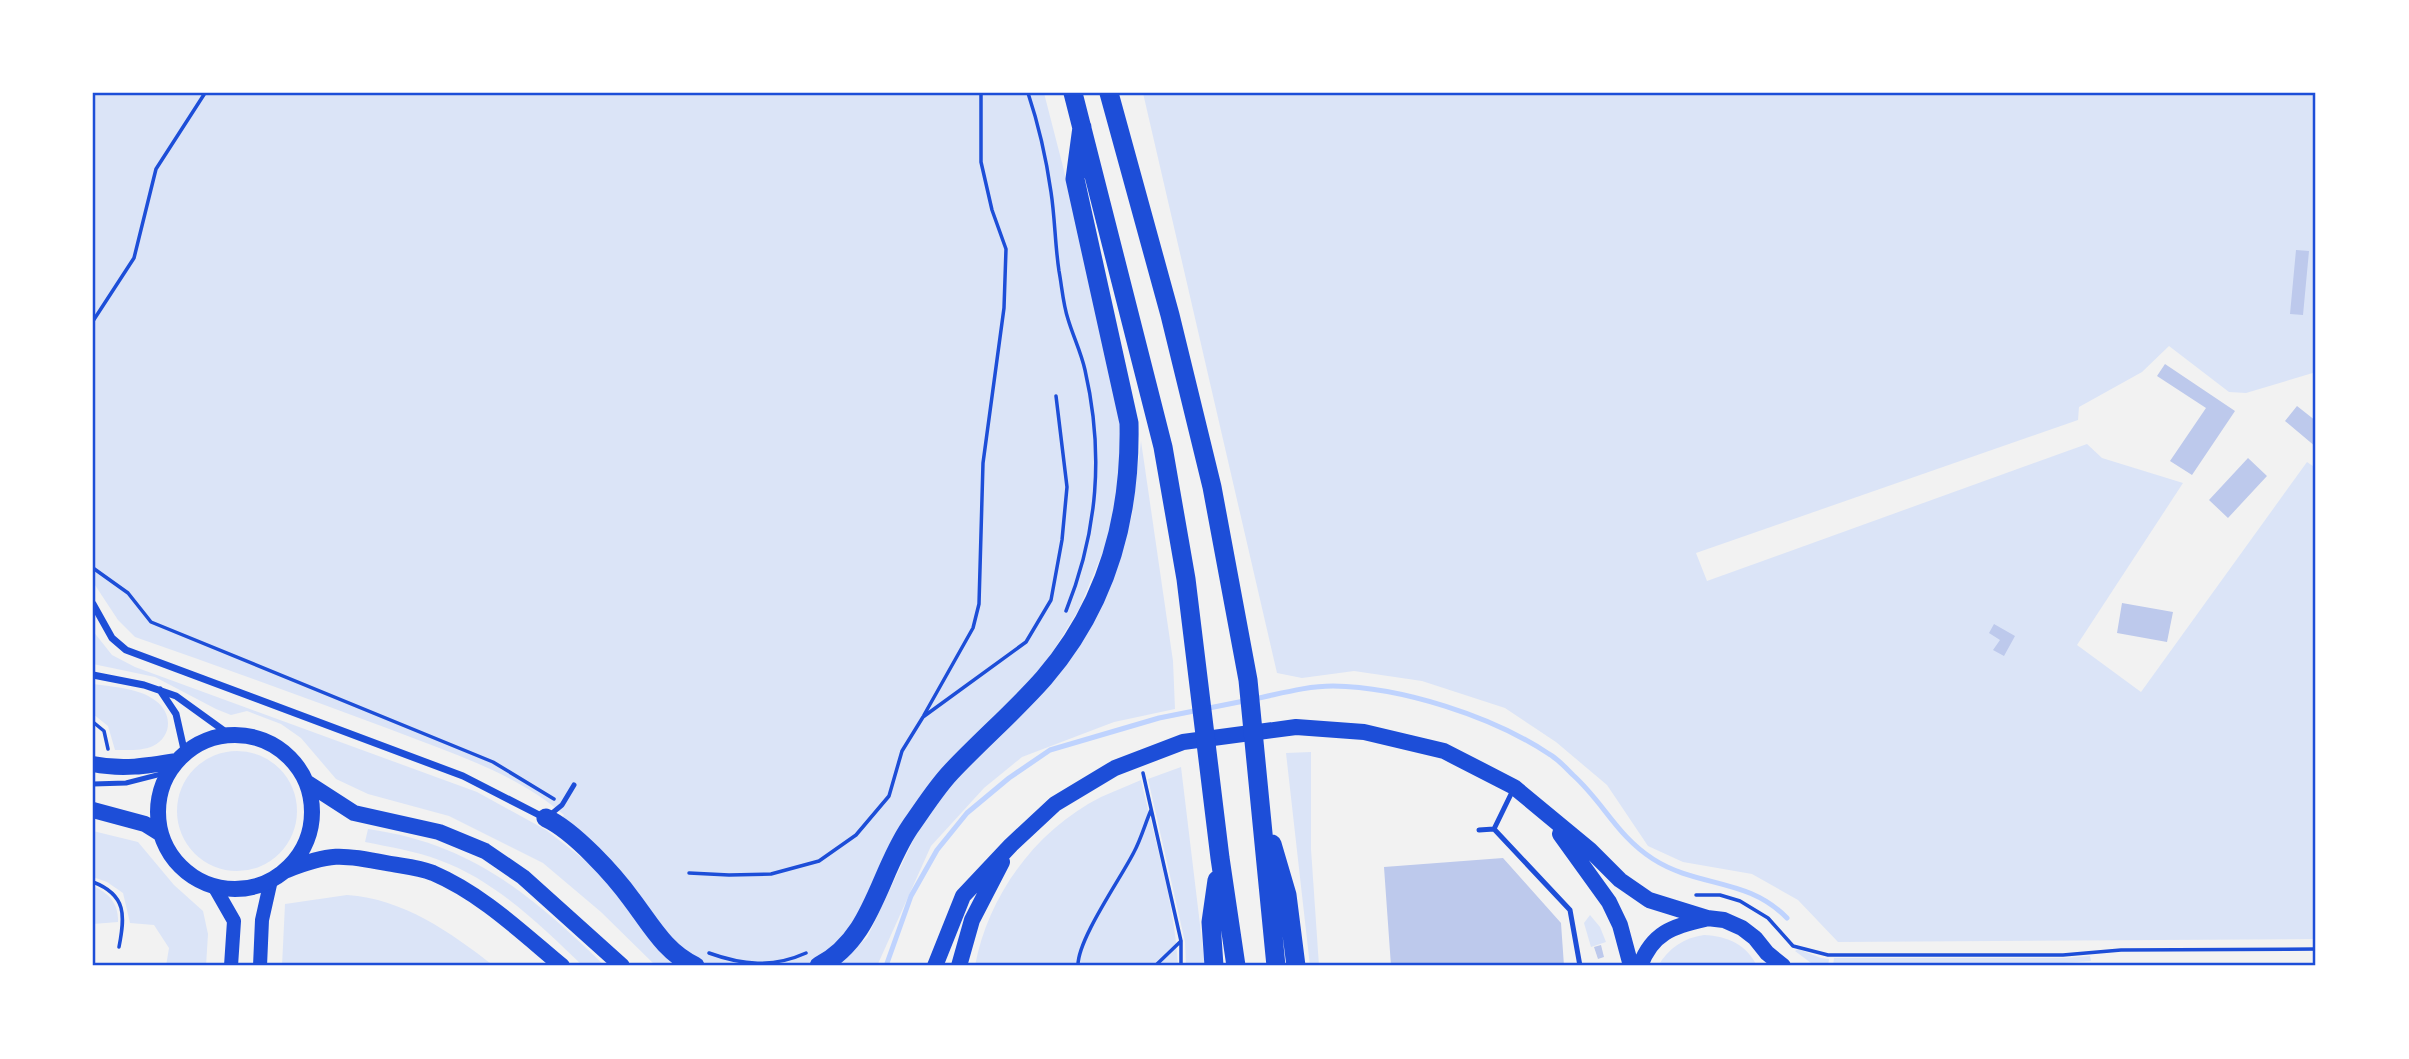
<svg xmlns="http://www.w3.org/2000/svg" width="2409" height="1059" viewBox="0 0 2409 1059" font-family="'Work Sans',sans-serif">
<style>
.green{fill:#dbe4f7}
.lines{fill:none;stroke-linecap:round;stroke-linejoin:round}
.stream{stroke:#bfd3fe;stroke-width:5}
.building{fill:#bdc9ec}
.path{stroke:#1d4ed8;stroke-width:3.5}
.service{stroke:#1d4ed8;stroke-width:5}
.minor{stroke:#1d4ed8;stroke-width:7}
.secondary{stroke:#1d4ed8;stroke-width:14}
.primary{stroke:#1d4ed8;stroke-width:16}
.motorway{stroke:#1d4ed8;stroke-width:19}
.neatline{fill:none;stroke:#1d4ed8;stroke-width:2.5}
</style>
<rect width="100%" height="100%" fill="#f2f2f2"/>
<path class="green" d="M 93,93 L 1044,93 L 1079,229 L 1113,381 L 1122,437 L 1118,495 L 1107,542 L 1079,609 L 1047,661 L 990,723 L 859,917 L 821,958 L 802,966 L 707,965 L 680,947 L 562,818 L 564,815 C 516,773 451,753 392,730 C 307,698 221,667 135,637 L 118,620 L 93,582 Z
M 1143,93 L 2316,93 L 2316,372 L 2246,393 L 2229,392 L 2169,346 L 2142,372 L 2079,407 L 2078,420 L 1696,553 L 1707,581 L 2087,444 L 2102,458 L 2183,483 L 2077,645 L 2141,692 L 2307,462 L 2316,468 L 2316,939 L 1838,942 L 1798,900 L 1752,874 L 1683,862 L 1648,846 L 1607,785 L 1556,742 L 1505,708 L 1422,681 L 1354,671 L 1302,678 L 1277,673 Z
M 1141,441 L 1173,661 L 1175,709 L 1114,722 L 1022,757 L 984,788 L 931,846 L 877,966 L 832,966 L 867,938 L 919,828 L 948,787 L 1115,573 L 1132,515 Z
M 93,631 L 112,655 L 135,667 L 477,792 L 546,830 L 595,868 L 680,966 L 656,966 L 601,912 L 543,863 L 449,816 L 368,794 L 336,779 L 301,738 L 281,724 L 247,711 L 231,715 L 216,709 L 155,677 L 93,664 Z
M 93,684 C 113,687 140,688 156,701 C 172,713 173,736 153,746 C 142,751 128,750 115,750 L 108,726 L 93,714 Z
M177 811a60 60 0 1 1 120 0a60 60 0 1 1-120 0Z
M 1311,752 L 1311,849 L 1319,966 L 1310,966 L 1286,753 Z
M 1181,767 L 1205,966 L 1186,966 L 1185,942 L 1148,779 Z
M 1141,780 C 1155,841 1175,904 1178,966 L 975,966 C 988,895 1036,830 1101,797 C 1114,791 1128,786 1141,780 Z
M 368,829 C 473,844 531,895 605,966 L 583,966 C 541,926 495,880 439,860 C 415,851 390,847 365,842 Z
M 93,831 L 138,842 L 174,885 L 203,911 L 208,934 L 206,966 L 166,966 L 169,948 L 154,925 L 130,923 L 123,893 L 107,882 L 93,877 Z
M 93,886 C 109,893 119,904 118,922 L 93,924 Z
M 347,895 C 404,899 450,932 494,966 L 282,966 L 285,904 Z
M 1590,915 L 1600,927 L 1606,942 L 1591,947 L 1584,923 Z
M 1704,935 C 1728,936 1747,945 1757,966 L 1658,966 C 1669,948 1683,938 1704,935 Z
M 1798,949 L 1821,958 L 1829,959 L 1828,966 L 1815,966 L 1795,951 Z
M 2090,956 L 2091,961 L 2025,966 L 1833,966 L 1834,958 L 2066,958 Z"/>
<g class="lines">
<path class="stream" d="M 1254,699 C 1279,694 1306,686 1333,686 C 1401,687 1492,716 1549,754 C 1558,759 1566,768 1573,775 C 1604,803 1617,836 1653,859 C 1698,888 1747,877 1787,918
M 886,966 L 911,896 L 937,850 L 967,813 L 1009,778 L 1050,750 L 1159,718 L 1244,701"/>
</g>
<path class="building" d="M 2296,250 L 2309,251 L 2303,315 L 2290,314 Z
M 2165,364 L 2235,411 L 2192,475 L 2170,461 L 2206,408 L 2157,376 Z
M 2297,406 L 2316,421 L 2316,447 L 2285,421 Z
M 2248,458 L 2267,476 L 2228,518 L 2209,500 Z
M 2122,603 L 2173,612 L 2167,642 L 2117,633 Z
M 1994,624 L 2015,636 L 2004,656 L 1993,650 L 2000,640 L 1989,633 Z
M 1503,858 L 1561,923 L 1564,966 L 1391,966 L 1384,867 Z
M 1601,945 L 1604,957 L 1598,959 L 1594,947 Z"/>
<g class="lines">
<path class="path" d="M 1028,93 C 1039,126 1046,157 1051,192 C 1055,218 1055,245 1059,271 C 1062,287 1063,304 1068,319 C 1073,336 1081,352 1085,370 C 1104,453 1098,531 1066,611
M 93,321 L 134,258 L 156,169 L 205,93
M 93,568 L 128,593 L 151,622 L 493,762 L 554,799
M 924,715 L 973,628 L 979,604 L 983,463 L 1004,308 L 1006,249 L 992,210 L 981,162 L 981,93
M 93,722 L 104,731 L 108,749
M 1143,773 L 1181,941 L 1181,966
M 689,873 L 729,875 L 771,874 L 819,861 L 856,835 L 889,796 L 902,751 L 923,717 L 1026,642 L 1051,600 L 1062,540 L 1067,487 L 1056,396
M 93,882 C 127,895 125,916 119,947
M 1696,895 L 1720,895 L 1740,901 L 1768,918 L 1793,946 L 1828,955 L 2063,955 L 2121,950 L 2316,949
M 709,953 C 742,965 773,968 806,953
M 1078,966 C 1077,940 1121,878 1134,852 C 1141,839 1145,824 1151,810
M 1155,966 L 1181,941"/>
<path class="service" d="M 93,784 L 126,783 L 169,772
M 551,814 L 562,805 L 574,785
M 1494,829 L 1570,910 L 1580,966
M 1494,829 L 1513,790
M 1479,830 L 1494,829"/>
<path class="minor" d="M 93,604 L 112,638 L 126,650 L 463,776 L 545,818
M 93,675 L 144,685 L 176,696 L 230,735
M 160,690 L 176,714 L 185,754"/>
<path class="secondary" d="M 214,886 L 234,921 L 231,966
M 260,966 L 262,920 L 271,880"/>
<path class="primary" d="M158 812a77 77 0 1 1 154 0a77 77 0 1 1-154 0Z
M 93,764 C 122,770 147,766 177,761
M 306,782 L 354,813 L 439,832 L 485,851 L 523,877 L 622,966
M 93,810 L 145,824 L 161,834
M 1560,834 L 1609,902 L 1620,925 L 1631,966
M 287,870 C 329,853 342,854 386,863 C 401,866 418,867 433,873 C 482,894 521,932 562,966
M 935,966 L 963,896 L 1011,845 L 1055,804 L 1115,768 L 1183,742 L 1296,727 L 1364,732 L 1444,751 L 1514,787 L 1590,850 L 1620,880 L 1649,900 L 1707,918 L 1724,920 L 1742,928 L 1755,938 L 1767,953 L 1783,966
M 959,966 L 972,920 L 1002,862
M 1640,966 C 1652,933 1673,926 1705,919"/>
<path class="motorway" d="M 1073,93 L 1163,447 L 1186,579 L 1220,858 L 1236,966
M 1109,93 L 1170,315 L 1212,487 L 1248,680 L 1276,966
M 546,818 C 574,831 614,875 632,900 C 651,925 665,952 695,966
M 1272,844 L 1287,895 L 1296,966
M 819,966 C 873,938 878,874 910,827 C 923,809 935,789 951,772 C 981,740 1015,711 1044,678 C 1107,605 1131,517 1129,423 L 1075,179 L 1082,127
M 1214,966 L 1211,922 L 1217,880"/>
</g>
<rect width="2409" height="1059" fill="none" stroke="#ffffff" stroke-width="189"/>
<rect x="94" y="94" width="2220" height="870" class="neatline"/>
</svg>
